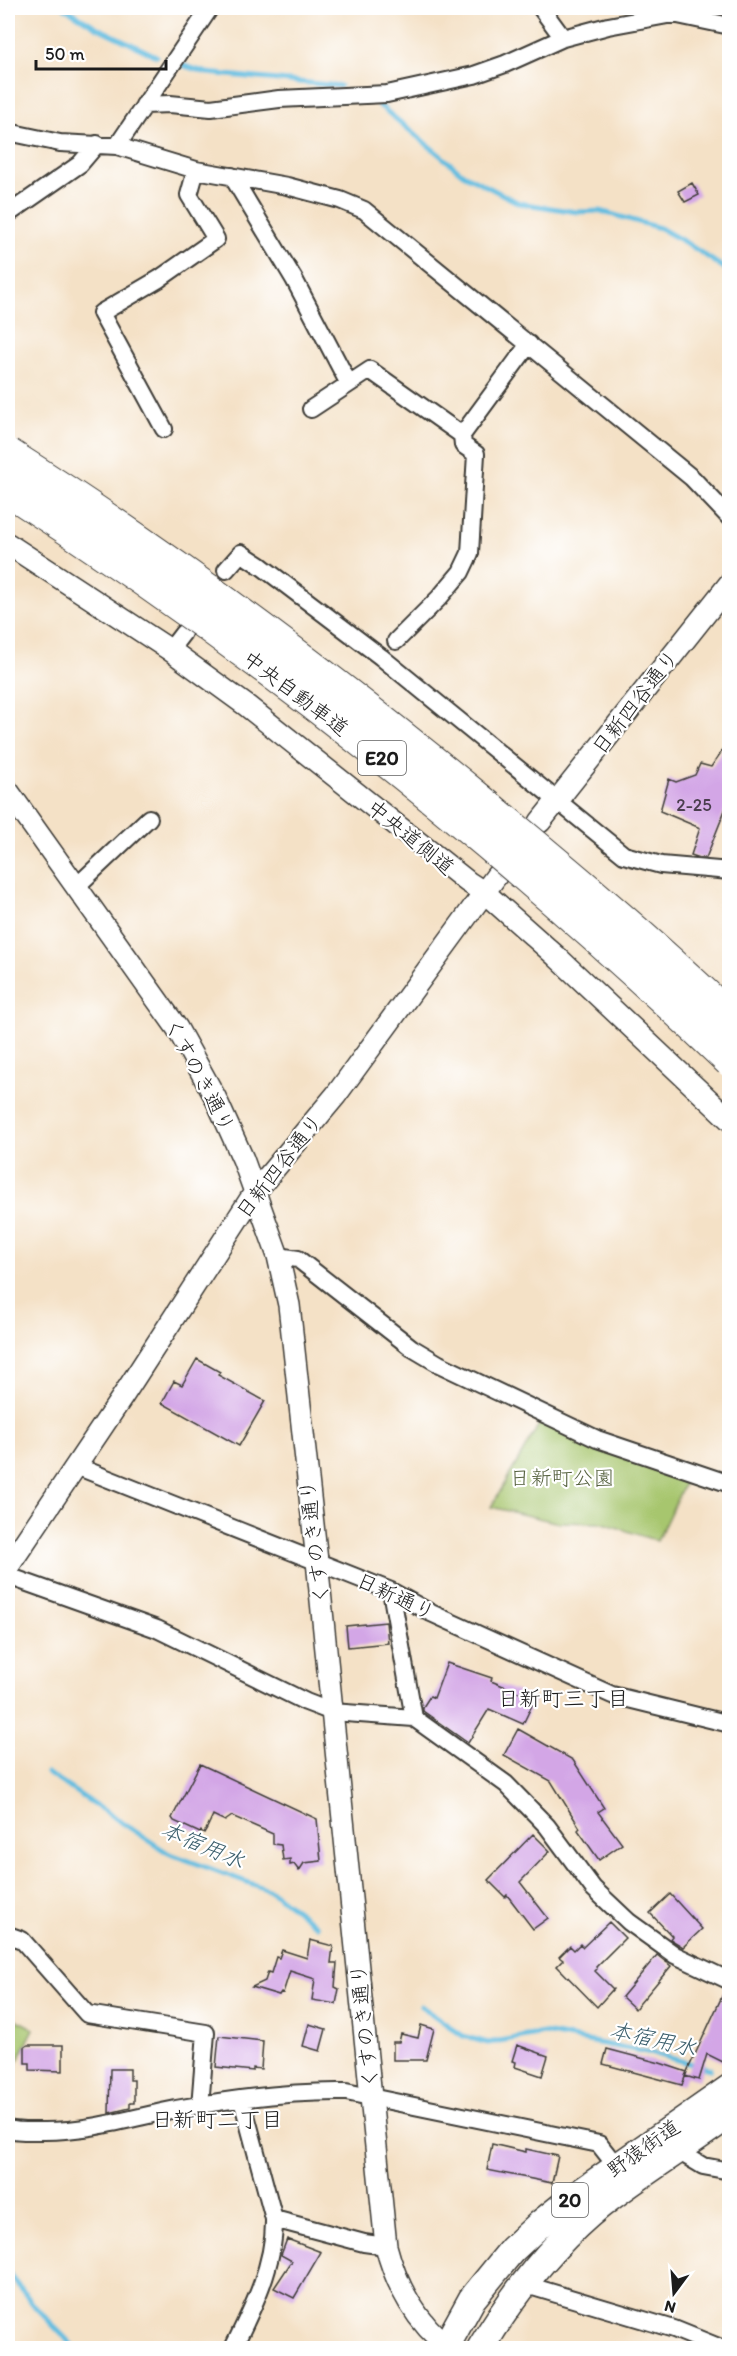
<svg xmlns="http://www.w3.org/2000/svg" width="737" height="2356" viewBox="0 0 737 2356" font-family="Itim,'Klee One',sans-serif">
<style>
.green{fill:#a7c66e;stroke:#627145;stroke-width:1.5}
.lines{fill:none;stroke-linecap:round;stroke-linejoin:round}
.stream{stroke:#63bde0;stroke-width:5}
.building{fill:#d3a6e6}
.minor-casing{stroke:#3c3a36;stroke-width:20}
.tertiary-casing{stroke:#3c3a36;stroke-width:24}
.primary-casing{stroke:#3c3a36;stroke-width:30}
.minor{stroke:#fff;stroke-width:16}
.tertiary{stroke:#fff;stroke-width:21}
.primary{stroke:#fff;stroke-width:27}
.motorway-bridge-casing{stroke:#3c3a36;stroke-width:34;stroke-linecap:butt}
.motorway-bridge{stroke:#fff;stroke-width:32}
.labels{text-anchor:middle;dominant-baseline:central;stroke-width:4.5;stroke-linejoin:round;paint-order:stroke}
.number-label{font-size:18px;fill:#4a3e4e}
.shield{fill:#fff;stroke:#606060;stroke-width:1.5}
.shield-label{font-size:20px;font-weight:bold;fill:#1c1c1c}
.street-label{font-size:21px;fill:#1c1c1c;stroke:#fff}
.park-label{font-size:21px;fill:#54603d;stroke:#fff}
.neighbourhood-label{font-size:22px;fill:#1c1c1c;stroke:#fff}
.water-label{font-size:22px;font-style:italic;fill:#385c6a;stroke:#fff}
</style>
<rect width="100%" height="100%" fill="#fff"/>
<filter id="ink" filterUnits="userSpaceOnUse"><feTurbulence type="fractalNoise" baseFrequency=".0167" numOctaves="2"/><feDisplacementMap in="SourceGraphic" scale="12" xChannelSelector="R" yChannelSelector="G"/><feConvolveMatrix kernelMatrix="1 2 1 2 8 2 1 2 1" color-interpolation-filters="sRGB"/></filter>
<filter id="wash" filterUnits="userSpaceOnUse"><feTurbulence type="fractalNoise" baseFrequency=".008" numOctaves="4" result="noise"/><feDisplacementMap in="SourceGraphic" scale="24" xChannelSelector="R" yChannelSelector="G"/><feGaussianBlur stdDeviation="1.35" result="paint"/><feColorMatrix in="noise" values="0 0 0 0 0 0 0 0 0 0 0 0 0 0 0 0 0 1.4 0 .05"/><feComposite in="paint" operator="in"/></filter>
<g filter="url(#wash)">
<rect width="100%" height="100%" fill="#f4e1c6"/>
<path class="green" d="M 541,1421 L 687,1478 L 657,1541 L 604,1523 L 555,1522 L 491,1507 Z
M 8,2015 L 34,2029 L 8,2080 Z"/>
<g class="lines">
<path class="stream" d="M 65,8 L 98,28 L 156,56
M 182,65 L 207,73 L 340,86
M 379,105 L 463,174 L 519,203 L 577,212 L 600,211 L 660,228 L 688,244 L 730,272
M 47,1773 L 168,1853 L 271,1891 L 317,1926
M 421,2006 L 463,2036 L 488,2043 L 544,2033 L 652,2053 L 710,2069
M 8,2272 L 36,2308 L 75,2348"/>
</g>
<g id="blocks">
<path class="building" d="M 692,183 L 699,195 L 685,202 L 678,191 Z
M 729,741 L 729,800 L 706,858 L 700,858 L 691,855 L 700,828 L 660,811 L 669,779 L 676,782 L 695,775 L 700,764 L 711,767 Z
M 197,1359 L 220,1372 L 218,1375 L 265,1401 L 239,1446 L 162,1403 L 174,1381 L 182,1385 Z
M 386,1622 L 388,1643 L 348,1647 L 346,1626 Z
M 447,1663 L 492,1678 L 491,1681 L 535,1699 L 523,1724 L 489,1709 L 468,1743 L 423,1711 L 423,1707 L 430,1696 L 434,1698 Z
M 518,1729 L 573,1760 L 604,1808 L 598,1812 L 622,1844 L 599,1860 L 578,1830 L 580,1828 L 551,1781 L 504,1755 Z
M 200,1764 L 317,1819 L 321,1861 L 304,1863 L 299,1871 L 294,1864 L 290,1865 L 290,1859 L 283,1860 L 281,1845 L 273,1844 L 273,1834 L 232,1816 L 225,1821 L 213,1815 L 207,1828 L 204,1833 L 201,1831 L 200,1833 L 174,1821 L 172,1818 Z
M 533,1834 L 550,1851 L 520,1882 L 548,1918 L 533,1929 L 507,1895 L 505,1897 L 488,1880 Z
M 670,1894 L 702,1929 L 683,1947 L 670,1939 L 672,1936 L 650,1913 Z
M 609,1922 L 625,1938 L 596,1967 L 597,1969 L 595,1971 L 613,1989 L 597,2007 L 557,1966 L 563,1960 L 559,1957 L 570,1946 L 574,1950 L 580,1944 L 583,1947 Z
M 310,1940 L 333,1946 L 331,1963 L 337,1963 L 335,1987 L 339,1989 L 336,2004 L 312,2000 L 315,1979 L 290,1971 L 283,1993 L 281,1992 L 279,1995 L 252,1987 L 265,1981 L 268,1972 L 271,1973 L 276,1957 L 279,1958 L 282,1950 L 307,1958 Z
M 657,1955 L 671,1966 L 635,2009 L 622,1997 Z
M 725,1990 L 729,1991 L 729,2065 L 707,2054 L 699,2080 L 685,2076 Z
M 309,2024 L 326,2029 L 320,2051 L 303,2046 Z
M 421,2025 L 434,2029 L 426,2060 L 393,2060 L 393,2042 L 399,2042 L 401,2034 L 418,2038 Z
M 219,2036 L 263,2041 L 261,2069 L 253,2068 L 253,2071 L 216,2067 Z
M 28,2045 L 63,2045 L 63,2071 L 30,2070 L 30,2063 L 25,2063 L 25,2047 Z
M 517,2045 L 548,2056 L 542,2076 L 515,2067 L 516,2062 L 512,2061 Z
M 607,2049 L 660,2063 L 687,2072 L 682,2085 L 603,2064 Z
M 110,2069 L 130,2069 L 130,2080 L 134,2080 L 134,2103 L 130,2103 L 130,2108 L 109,2113 Z
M 492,2144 L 526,2152 L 526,2149 L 558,2156 L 552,2183 L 487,2170 Z
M 287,2239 L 321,2252 L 294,2298 L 274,2288 L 292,2261 L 281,2255 Z"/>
</g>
</g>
<g filter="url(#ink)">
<use href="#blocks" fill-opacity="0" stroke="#3c3a36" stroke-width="1.5"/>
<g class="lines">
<defs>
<path id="minor" d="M 541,8 L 563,38
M 144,105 L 170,104 L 211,108 L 279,99 L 387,94 L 474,75 L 505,64 L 563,38 L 608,26 L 673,14 L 730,26
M 8,132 L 60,143 L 117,146 L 196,170 L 287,186 L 340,200 L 364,210 L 692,478 L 730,518
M 117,146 L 210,8
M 232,176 L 294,279 L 349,384
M 8,214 L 80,164 L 97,144
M 311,409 L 370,370 L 462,435
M 164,429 L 101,313 L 159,279 L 216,239 L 189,195 L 196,170
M 226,570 L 241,553 L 261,566 L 381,657 L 624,855 L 661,865 L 730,871
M 396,641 L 439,598 L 461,572 L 470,553 L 476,454 L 463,445 L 462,435 L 529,344
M 170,650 L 183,633
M 77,886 L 149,818
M 278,1256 L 298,1259 L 412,1348 L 439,1364 L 597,1439 L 730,1484
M 76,1466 L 391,1591 L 431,1613 L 612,1695 L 730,1724
M 8,1576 L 157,1629 L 306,1702 L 332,1712 L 414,1718 L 506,1784 L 547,1826 L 593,1888 L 629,1922 L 675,1955 L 730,1981
M 391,1591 L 414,1718
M 8,1935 L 22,1940 L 87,2014 L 206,2033 L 200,2106
M 8,2129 C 19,2132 32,2131 44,2131 C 90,2131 132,2118 176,2109 C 232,2099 289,2091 346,2092 L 599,2144 L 617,2167
M 678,2151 L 703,2166 L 730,2171
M 274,2219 L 364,2243 L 386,2246
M 523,2284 L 674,2329 L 721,2348
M 233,2348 C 253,2308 275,2264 274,2219 L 242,2100"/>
<path id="tertiary" d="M 8,544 L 170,650 L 247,706 L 468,882 L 485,893 L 556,956 L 730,1120
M 8,791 L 177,1028 L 215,1097 L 243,1159 L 278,1256 L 289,1305 L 317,1561 L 386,2246 C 396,2285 417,2324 450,2348
M 540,822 L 730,583
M 8,1567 L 123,1396 L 255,1192 L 336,1095 L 497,875"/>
<path id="primary" d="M 445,2348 L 472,2299 L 512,2250 L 540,2224 L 570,2200 L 730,2088
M 481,2348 C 515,2291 558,2236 612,2196 C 651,2167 691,2142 730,2114"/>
</defs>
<use href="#minor" class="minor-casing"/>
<use href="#tertiary" class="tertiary-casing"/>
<use href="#primary" class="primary-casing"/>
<use href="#minor" class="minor"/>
<use href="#tertiary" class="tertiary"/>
<use href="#primary" class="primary"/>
<defs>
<path id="motorway-bridge" d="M 8,454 C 172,558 329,676 480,800 C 565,870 650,941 730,1018
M 8,490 C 266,655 508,849 730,1061"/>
</defs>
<use href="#motorway-bridge" class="motorway-bridge-casing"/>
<use href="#motorway-bridge" class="motorway-bridge"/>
</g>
</g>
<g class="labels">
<g class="number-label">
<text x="694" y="805">2-25</text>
</g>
<g class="shield">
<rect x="358" y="741" width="48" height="34" rx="4.5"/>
<rect x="552" y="2183" width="36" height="34" rx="4.5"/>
</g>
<g class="shield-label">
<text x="382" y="758">E20</text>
<text x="570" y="2200">20</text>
</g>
<g class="street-label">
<text transform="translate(296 693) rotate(37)">中央自動車道</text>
<text transform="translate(635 702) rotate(-52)">日新四谷通り</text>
<text transform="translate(411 837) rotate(39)">中央道側道</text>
<text transform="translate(200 1075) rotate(62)">くすのき通り</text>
<text transform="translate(279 1166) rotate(-52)">日新四谷通り</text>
<text transform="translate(314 1542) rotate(-97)">くすのき通り</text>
<text transform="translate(396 1596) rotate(25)">日新通り</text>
<text transform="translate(364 2026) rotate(-96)">くすのき通り</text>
<text transform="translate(643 2148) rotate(-35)">野猿街道</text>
</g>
<g class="park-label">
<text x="562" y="1477">日新町公園</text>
</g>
<g class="neighbourhood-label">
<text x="563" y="1698">日新町三丁目</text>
<text x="217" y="2119">日新町二丁目</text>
</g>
<g class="water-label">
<text transform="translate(203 1845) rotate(23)">本宿用水</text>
<text transform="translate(653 2039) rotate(13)">本宿用水</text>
</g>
</g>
<rect width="737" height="2356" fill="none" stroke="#fff" stroke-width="30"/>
<g transform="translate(674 2293) rotate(196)" stroke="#ffffff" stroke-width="4.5" paint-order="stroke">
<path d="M0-4.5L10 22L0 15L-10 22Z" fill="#1c1c1c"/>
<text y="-9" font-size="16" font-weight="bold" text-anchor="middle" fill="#1c1c1c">N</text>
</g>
<path d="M36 60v9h130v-9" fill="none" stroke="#1c1c1c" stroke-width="3"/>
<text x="45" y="60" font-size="18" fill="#1c1c1c" stroke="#ffffff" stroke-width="4.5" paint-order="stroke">50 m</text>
</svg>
